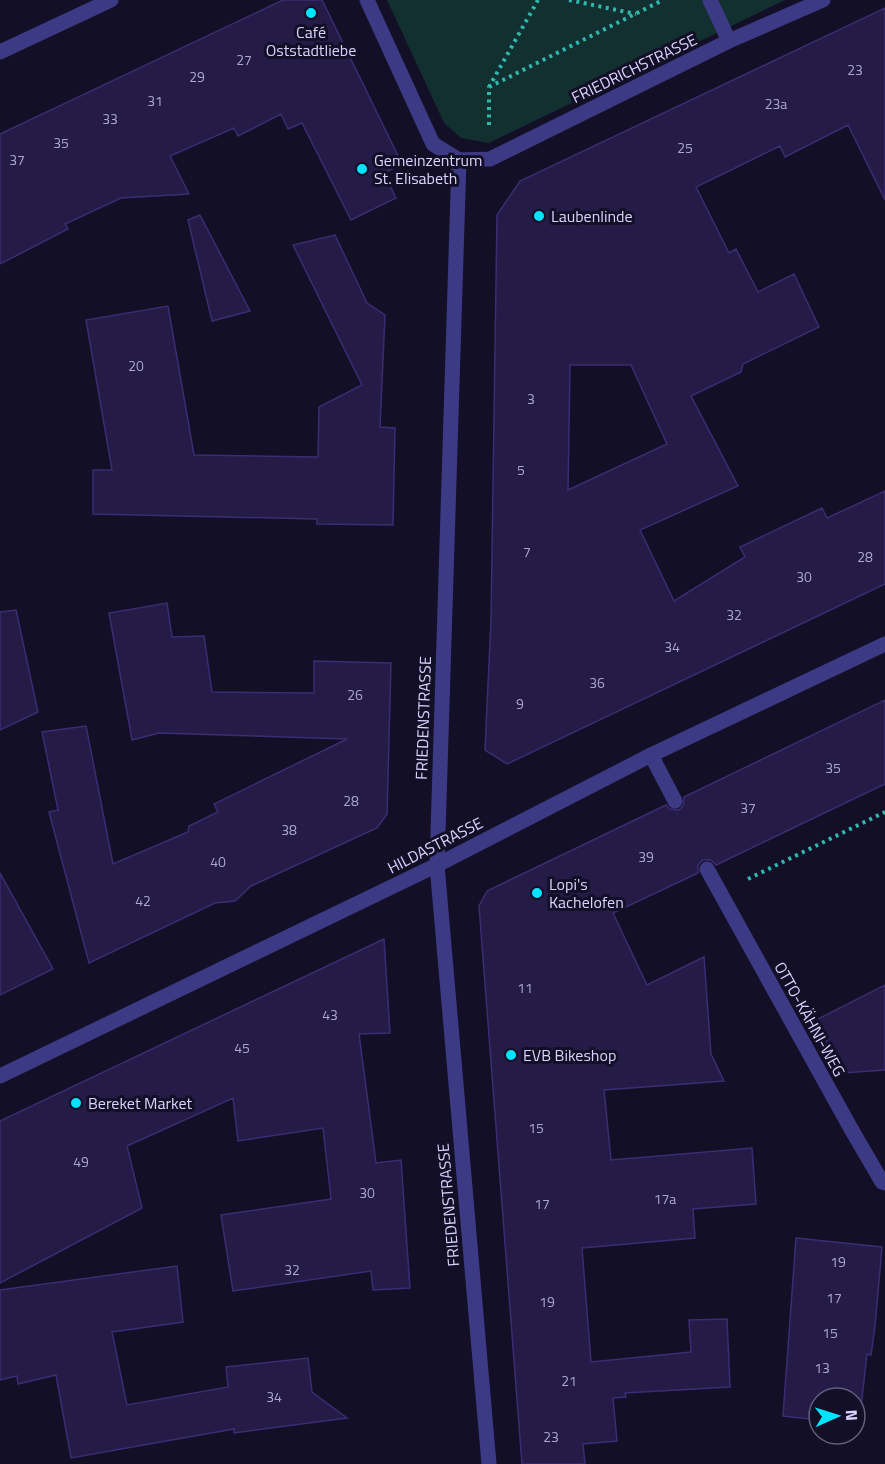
<svg xmlns="http://www.w3.org/2000/svg" width="885" height="1464" viewBox="0 0 885 1464" font-family="'Titillium Web',sans-serif">
<style>
.green{fill:#12302f}
.building{fill:#241b47;stroke:#3b2d73;stroke-width:1.5;fill-rule:evenodd}
.lines{fill:none;stroke-linecap:round;stroke-linejoin:round}
.path{stroke:#2fb8b0;stroke-width:4;stroke-dasharray:3 4.5;stroke-linecap:butt}
.service{stroke:#3d3a85;stroke-width:15}
.minor{stroke:#3d3a85;stroke-width:15}
.poi-dot{fill:#00e5ff;stroke:#130f26;stroke-width:2}
.labels{text-anchor:middle;dominant-baseline:central;stroke-width:6;stroke-linejoin:round;paint-order:stroke}
.number-label{font-size:14px;fill:#aca6d1}
.poi-label{font-size:16px;fill:#d9d4ff;stroke:#130f26;text-anchor:start}
.street-label{font-size:16px;fill:#d9d4ff;stroke:#130f26}
</style>
<rect width="100%" height="100%" fill="#130f26"/>
<path class="green" d="M 387,0 L 785,0 L 489,143 L 461,138 L 444,123 Z"/>
<path class="building" d="M 283,0 L 322,0 L 402,164 L 384,173 L 396,198 L 351,220 L 302,123 L 288,129 L 281,114 L 238,136 L 234,128 L 170,156 L 189,194 L 121,198 L 65,224 L 68,229 L 0,264 L 0,134 Z
M 885,8 L 885,200 L 848,125 L 785,157 L 780,146 L 696,187 L 729,253 L 736,249 L 758,292 L 794,274 L 819,327 L 743,364 L 741,372 L 691,396 L 738,486 L 640,530 L 674,601 L 745,557 L 740,547 L 822,508 L 827,518 L 885,491 L 885,584 L 507,764 L 485,750 L 491,619 L 497,215 L 520,181 ZM 570,365 L 631,365 L 667,444 L 568,490 Z
M 200,215 L 250,311 L 212,321 L 188,220 Z
M 335,235 L 367,303 L 385,315 L 380,427 L 395,428 L 393,525 L 317,524 L 317,519 L 93,514 L 93,470 L 112,470 L 86,320 L 168,306 L 194,455 L 318,457 L 319,407 L 362,385 L 293,245 Z
M 167,603 L 172,637 L 204,636 L 212,692 L 314,693 L 314,661 L 391,663 L 387,814 L 377,828 L 251,886 L 235,901 L 215,903 L 89,963 L 49,812 L 58,810 L 42,732 L 86,726 L 113,864 L 188,832 L 189,826 L 218,812 L 214,804 L 347,739 L 159,733 L 132,740 L 109,613 Z
M 16,610 L 38,712 L 0,730 L 0,612 Z
M 885,700 L 885,784 L 716,865 L 711,860 L 703,860 L 698,865 L 698,873 L 613,913 L 647,985 L 704,957 L 711,1054 L 724,1081 L 604,1090 L 611,1160 L 752,1148 L 756,1204 L 693,1209 L 695,1238 L 582,1248 L 591,1362 L 691,1352 L 689,1320 L 727,1319 L 730,1387 L 625,1393 L 626,1397 L 613,1398 L 617,1441 L 583,1444 L 585,1464 L 522,1464 L 479,906 L 487,891 L 666,805 L 670,809 L 679,810 L 683,806 L 684,797 Z
M 0,873 L 53,969 L 0,995 Z
M 384,939 L 390,1033 L 359,1034 L 376,1163 L 401,1160 L 410,1288 L 373,1290 L 371,1271 L 233,1291 L 221,1215 L 331,1199 L 323,1128 L 238,1141 L 233,1098 L 127,1146 L 142,1208 L 0,1283 L 0,1121 Z
M 885,985 L 885,1070 L 842,1073 L 816,1020 Z
M 796,1238 L 882,1247 L 875,1326 L 871,1355 L 867,1354 L 859,1425 L 855,1424 L 855,1398 L 819,1398 L 819,1420 L 783,1416 Z
M 177,1266 L 183,1322 L 112,1332 L 127,1405 L 228,1387 L 226,1367 L 308,1358 L 312,1392 L 347,1418 L 234,1433 L 234,1429 L 71,1458 L 56,1375 L 18,1384 L 17,1376 L 0,1380 L 0,1290 Z"/>
<g class="lines">
<path class="path" d="M 569,0 L 636,14
M 489,87 L 663,0
M 489,125 L 489,87 L 538,0
M 748,879 L 885,812"/>
<path class="service" d="M 710,0 L 729,41
M 651,755 L 675,801
M 707,869 L 850,1127 L 882,1182 L 885,1183"/>
<path class="minor" d="M 367,0 L 433,144 L 459,160
M 0,52 L 111,0
M 459,160 L 437,865 L 489,1464
M 459,160 L 490,159 L 729,41 L 823,0
M 0,1076 L 437,865 L 651,755 L 885,644"/>
</g>
<g class="poi-dot">
<circle cx="311" cy="13" r="6"/>
<circle cx="362" cy="169" r="6"/>
<circle cx="539" cy="216" r="6"/>
<circle cx="537" cy="893" r="6"/>
<circle cx="511" cy="1055" r="6"/>
<circle cx="76" cy="1103" r="6"/>
</g>
<g class="labels">
<g class="number-label">
<text x="244" y="59">27</text>
<text x="855" y="69">23</text>
<text x="197" y="76">29</text>
<text x="155" y="100">31</text>
<text x="776" y="103">23a</text>
<text x="110" y="118">33</text>
<text x="61" y="142">35</text>
<text x="685" y="147">25</text>
<text x="17" y="159">37</text>
<text x="136" y="365">20</text>
<text x="531" y="398">3</text>
<text x="521" y="469">5</text>
<text x="527" y="551">7</text>
<text x="865" y="556">28</text>
<text x="804" y="576">30</text>
<text x="734" y="614">32</text>
<text x="672" y="646">34</text>
<text x="597" y="682">36</text>
<text x="355" y="694">26</text>
<text x="520" y="703">9</text>
<text x="833" y="767">35</text>
<text x="351" y="800">28</text>
<text x="748" y="807">37</text>
<text x="289" y="829">38</text>
<text x="646" y="856">39</text>
<text x="218" y="861">40</text>
<text x="143" y="900">42</text>
<text x="525" y="987">11</text>
<text x="330" y="1014">43</text>
<text x="242" y="1047">45</text>
<text x="536" y="1127">15</text>
<text x="81" y="1161">49</text>
<text x="367" y="1192">30</text>
<text x="665" y="1198">17a</text>
<text x="542" y="1203">17</text>
<text x="838" y="1261">19</text>
<text x="292" y="1269">32</text>
<text x="834" y="1297">17</text>
<text x="547" y="1301">19</text>
<text x="830" y="1332">15</text>
<text x="822" y="1367">13</text>
<text x="569" y="1380">21</text>
<text x="274" y="1396">34</text>
<text x="551" y="1436">23</text>
</g>
<g class="poi-label">
<text x="311" y="32" text-anchor="middle">Café<tspan x="311" dy="18">Oststadtliebe</tspan></text>
<text x="374" y="160">Gemeinzentrum<tspan x="374" dy="18">St. Elisabeth</tspan></text>
<text x="551" y="216">Laubenlinde</text>
<text x="549" y="884">Lopi's<tspan x="549" dy="18">Kachelofen</tspan></text>
<text x="523" y="1055">EVB Bikeshop</text>
<text x="88" y="1103">Bereket Market</text>
</g>
<g class="street-label">
<text transform="translate(634 68) rotate(-26)">FRIEDRICHSTRASSE</text>
<text transform="translate(423 718) rotate(-88)">FRIEDENSTRASSE</text>
<text transform="translate(435 845) rotate(-27)">HILDASTRASSE</text>
<text transform="translate(810 1019) rotate(61)">OTTO-KÄHNI-WEG</text>
<text transform="translate(448 1205) rotate(-95)">FRIEDENSTRASSE</text>
</g>
</g>
<g transform="translate(837 1416) rotate(87)"><circle r="28" fill="#130f26" stroke="#625e7d" stroke-width="1.5"/>
<path d="M0-4.5L10 22L0 15L-10 22Z" fill="#00e5ff"/>
<text y="-9" font-size="16" font-weight="bold" text-anchor="middle" fill="#d9d4ff">N</text>
</g>
</svg>
